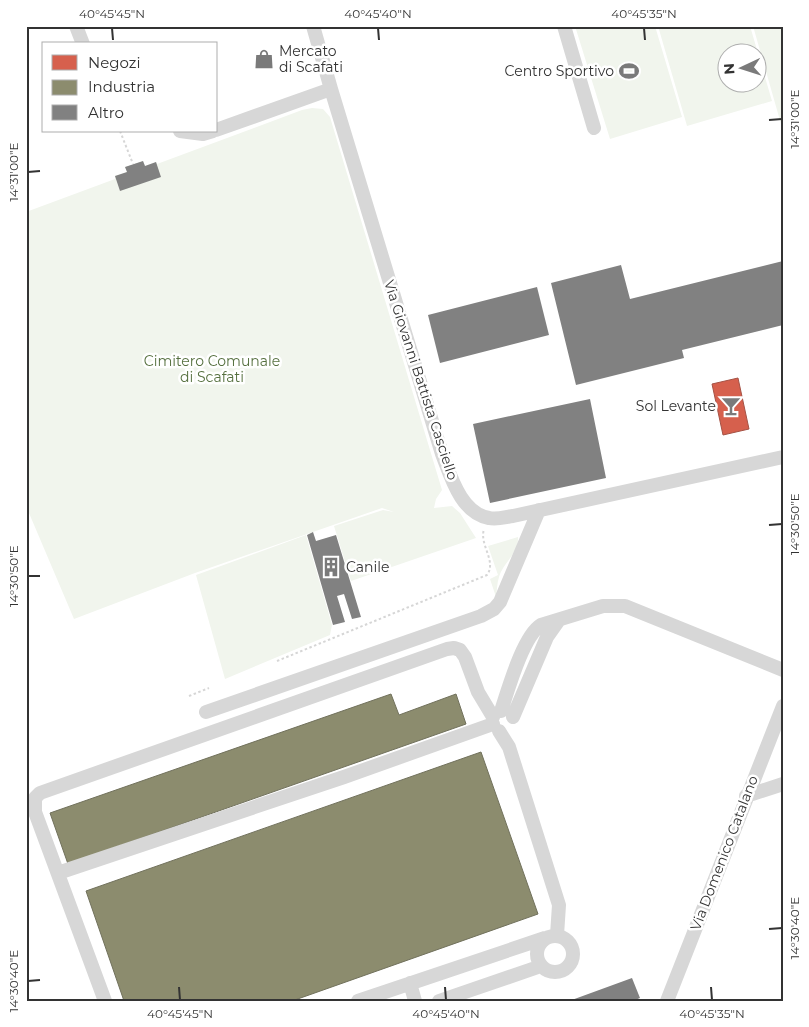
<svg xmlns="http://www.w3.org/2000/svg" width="809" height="1027" viewBox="0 0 809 1027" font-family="Montserrat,sans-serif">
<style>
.green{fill:#f1f5ed;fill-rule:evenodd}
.shops{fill:#d6604d;stroke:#a55245}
.industry{fill:#8c8c6e;stroke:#71715c}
.building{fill:#818181}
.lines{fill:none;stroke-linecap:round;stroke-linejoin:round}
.path{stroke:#d6d6d6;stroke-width:2;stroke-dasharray:2.5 2.5;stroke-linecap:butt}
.minor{stroke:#d7d7d7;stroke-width:14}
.ticks{fill:none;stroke:#333;stroke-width:2}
.labels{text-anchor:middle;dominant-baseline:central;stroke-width:5;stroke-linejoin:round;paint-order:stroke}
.poi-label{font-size:14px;fill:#333;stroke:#fff;text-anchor:start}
.park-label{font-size:14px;fill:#56703f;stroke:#fff}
.street-label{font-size:14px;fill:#333;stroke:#fff}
.neatline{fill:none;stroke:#333;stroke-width:2}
.ticks-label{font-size:12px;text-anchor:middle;fill:#333}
</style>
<rect width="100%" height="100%" fill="#fff"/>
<path class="green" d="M 575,26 L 655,26 L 682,117 L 610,139 Z
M 658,26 L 750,26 L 772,101 L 687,126 ZM 726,52 L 756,52 L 756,82 L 726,82 Z
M 753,26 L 783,26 L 783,131 Z
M 312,108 L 323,109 L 330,117 L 442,490 L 436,499 L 434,508 L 452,506 L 460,513 L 476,538 L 351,581 L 334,526 L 383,510 L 394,512 L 382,508 L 195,573 L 74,619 L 26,506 L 26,212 L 115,179 L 115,176 L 127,172 L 125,167 L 143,161 L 145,166 L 156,162 L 157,164 L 302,110 Z
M 306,535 L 332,625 L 330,635 L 225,679 L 196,575 Z
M 518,537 C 519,553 503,563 499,577 C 497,583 497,590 496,597 L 490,579 L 498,575 L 488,546 Z"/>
<path class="shops" d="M 738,378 L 749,429 L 723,435 L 712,384 Z"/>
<path class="industry" d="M 391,694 L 399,715 L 456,694 L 466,724 L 68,864 L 50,813 Z
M 481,752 L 538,914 L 292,1001 L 124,1001 L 86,891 Z"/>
<path class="building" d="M 143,161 L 145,166 L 156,162 L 161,177 L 120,191 L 115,176 L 127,172 L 125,167 Z
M 783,261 L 783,325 L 682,350 L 684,358 L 576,385 L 551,283 L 621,265 L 630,299 Z
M 537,287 L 549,335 L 440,363 L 428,315 Z
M 590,399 L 606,478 L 490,503 L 473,424 Z
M 313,532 L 316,541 L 336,535 L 361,617 L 352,619 L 344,594 L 337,596 L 345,622 L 333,625 L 307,535 Z
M 632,978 L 640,998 L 633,1001 L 569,1001 Z"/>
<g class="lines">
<path class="path" d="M 120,131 L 133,164
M 277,661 L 487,575 C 497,561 479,545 484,529
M 189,696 L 209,688"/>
<path class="minor" d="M 76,26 L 83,44
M 313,26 L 331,89 L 442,454 C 451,477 461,513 489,518 C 497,520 505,517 513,516 L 783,457
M 564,26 L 594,128
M 216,130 L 331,89
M 180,131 L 203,134 L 213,131
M 501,711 C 508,690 523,636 541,625 L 603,606 L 625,606 L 783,670
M 206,712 L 481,616 L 494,609 L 500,602 L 539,510
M 513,717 L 547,637 L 559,620
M 499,731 L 509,747 L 559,905 L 557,935
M 746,796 L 783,784
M 58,873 L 344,777 L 493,724
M537 954a18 18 0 1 1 36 0a18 18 0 1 1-36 0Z
M 410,983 L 415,1001
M 105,1001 L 35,812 L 35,798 L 40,793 L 447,649 L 454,648 L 460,650 L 465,657 L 478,692 L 493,717
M 358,1001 L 545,938
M 439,1001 L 541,966
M 667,1001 L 783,706"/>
</g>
<path class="ticks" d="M 112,28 L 113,40M 378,28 L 379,40M 644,28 L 645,40M 769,120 L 782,119M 28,172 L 40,171M 769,525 L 782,524M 28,576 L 40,576M 769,929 L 782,928M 28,981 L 40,980M 179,987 L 180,1000M 445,987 L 446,1000M 711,987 L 712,1000"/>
<defs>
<symbol id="shop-bare" viewBox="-9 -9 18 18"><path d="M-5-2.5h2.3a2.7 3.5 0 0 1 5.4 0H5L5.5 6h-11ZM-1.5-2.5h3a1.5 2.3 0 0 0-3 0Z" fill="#7a7a7a" stroke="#fff" stroke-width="2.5" paint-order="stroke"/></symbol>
<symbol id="stadium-bare" viewBox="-9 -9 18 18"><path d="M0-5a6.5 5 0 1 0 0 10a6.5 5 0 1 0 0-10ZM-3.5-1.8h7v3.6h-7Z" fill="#7a7a7a" stroke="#fff" stroke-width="2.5" paint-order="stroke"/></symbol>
<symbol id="bar-bare" viewBox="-9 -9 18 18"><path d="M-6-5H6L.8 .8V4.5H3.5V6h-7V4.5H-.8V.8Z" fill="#7a7a7a" stroke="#fff" stroke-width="2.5" paint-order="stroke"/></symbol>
<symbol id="building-bare" viewBox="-9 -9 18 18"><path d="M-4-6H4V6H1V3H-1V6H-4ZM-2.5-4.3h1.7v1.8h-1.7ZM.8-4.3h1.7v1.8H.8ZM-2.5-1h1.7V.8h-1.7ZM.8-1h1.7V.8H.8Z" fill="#7a7a7a" stroke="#fff" stroke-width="2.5" paint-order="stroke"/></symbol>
</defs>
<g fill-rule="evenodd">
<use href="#shop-bare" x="250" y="45" width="28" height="28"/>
<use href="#stadium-bare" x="615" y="57" width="28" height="28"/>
<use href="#bar-bare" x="717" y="392" width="28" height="28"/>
<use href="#building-bare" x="317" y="553" width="28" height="28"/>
</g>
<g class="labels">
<g class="poi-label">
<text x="279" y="51">Mercato<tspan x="279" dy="16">di Scafati</tspan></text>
<text x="614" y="71" text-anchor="end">Centro Sportivo</text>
<text x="716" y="406" text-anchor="end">Sol Levante</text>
<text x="346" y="567">Canile</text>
</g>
<g class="park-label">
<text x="212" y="361">Cimitero Comunale<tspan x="212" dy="16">di Scafati</tspan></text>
</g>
<g class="street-label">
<text transform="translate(421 380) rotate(72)">Via Giovanni Battista Casciello</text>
<text transform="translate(724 853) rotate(-69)">Via Domenico Catalano</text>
</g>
</g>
<rect width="809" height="1027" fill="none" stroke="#ffffff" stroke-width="55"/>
<rect x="42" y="42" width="175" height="90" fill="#ffffff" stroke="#adadad"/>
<rect x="52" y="55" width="25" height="15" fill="#d6604d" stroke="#adadad"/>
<text x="88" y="68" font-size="15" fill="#333333">Negozi</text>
<rect x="52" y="80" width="25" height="15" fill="#8c8c6e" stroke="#adadad"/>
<text x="88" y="92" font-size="15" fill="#333333">Industria</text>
<rect x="52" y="105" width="25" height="15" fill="#818181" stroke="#adadad"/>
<text x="88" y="118" font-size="15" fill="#333333">Altro</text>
<g transform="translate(742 68) rotate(266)"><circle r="24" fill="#ffffff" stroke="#adadad"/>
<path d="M0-4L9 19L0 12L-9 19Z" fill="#7a7a7a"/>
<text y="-8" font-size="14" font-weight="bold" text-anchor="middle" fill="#333333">N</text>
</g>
<rect x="28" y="28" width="754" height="972" class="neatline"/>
<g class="ticks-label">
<text x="112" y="18">40°45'45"N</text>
<text x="378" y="18">40°45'40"N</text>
<text x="644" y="18">40°45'35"N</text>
<text transform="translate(795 119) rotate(-90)" y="4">14°31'00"E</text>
<text transform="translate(14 172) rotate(-90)" y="4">14°31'00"E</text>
<text transform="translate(795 524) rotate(-90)" y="4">14°30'50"E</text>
<text transform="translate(14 576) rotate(-90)" y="4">14°30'50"E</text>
<text transform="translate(795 928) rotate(-90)" y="4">14°30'40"E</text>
<text transform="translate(14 981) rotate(-90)" y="4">14°30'40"E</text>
<text x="180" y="1018">40°45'45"N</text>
<text x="446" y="1018">40°45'40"N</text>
<text x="712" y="1018">40°45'35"N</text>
</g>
</svg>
